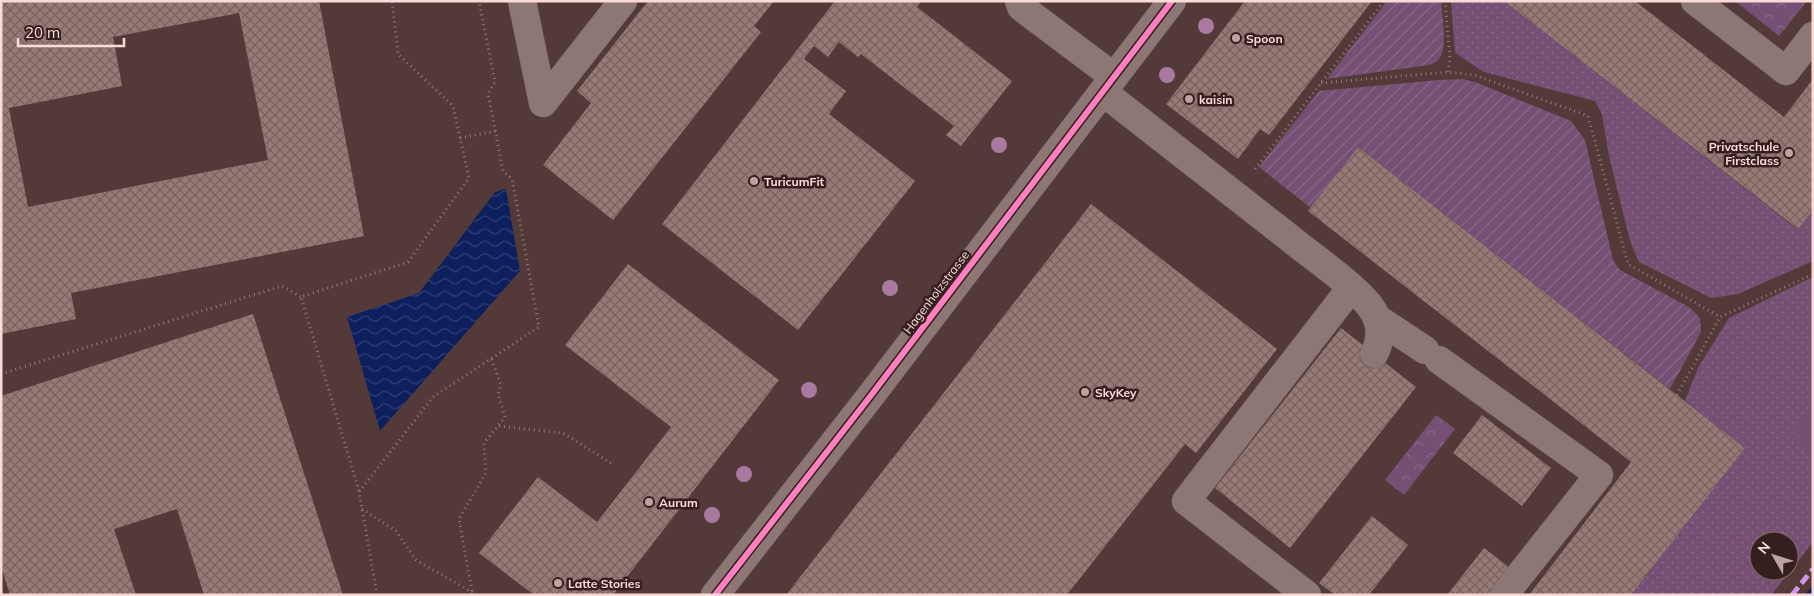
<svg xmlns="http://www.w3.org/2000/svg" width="1814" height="596" viewBox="0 0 1814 596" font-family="Mulish,sans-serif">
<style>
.grass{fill:url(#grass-dots);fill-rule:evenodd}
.park{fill:url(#park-crowns)}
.garden{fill:url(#garden-furrows)}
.pitch{fill:#755074}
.water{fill:url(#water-waves)}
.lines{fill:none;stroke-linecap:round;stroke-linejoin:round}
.stream{stroke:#0d205d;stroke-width:10}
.building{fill:url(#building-cross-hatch);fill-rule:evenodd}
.minor-casing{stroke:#6d5855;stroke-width:29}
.path{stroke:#8d7b79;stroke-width:3;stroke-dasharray:1 4;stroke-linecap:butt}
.minor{stroke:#8c7775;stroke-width:28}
.quiet{stroke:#d193ec;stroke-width:5;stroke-dasharray:10 5;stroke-linecap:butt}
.cycleway-casing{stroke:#351f1e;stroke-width:9}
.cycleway{stroke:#ff80c0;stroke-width:6}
.tree{fill:#a979a0}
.poi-dot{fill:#bfa3a0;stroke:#351f1e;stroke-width:2}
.labels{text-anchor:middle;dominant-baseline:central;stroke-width:5;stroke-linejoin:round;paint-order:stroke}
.poi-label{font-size:12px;font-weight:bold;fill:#f9dbd8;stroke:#351f1e;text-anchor:start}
.street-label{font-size:12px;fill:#f9dbd8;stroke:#351f1e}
</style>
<defs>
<pattern id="grass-dots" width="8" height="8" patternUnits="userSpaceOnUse" patternTransform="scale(1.25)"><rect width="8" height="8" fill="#755074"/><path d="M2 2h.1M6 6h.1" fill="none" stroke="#896987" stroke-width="1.8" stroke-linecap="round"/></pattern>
<pattern id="park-crowns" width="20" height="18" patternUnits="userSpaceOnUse" patternTransform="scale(1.25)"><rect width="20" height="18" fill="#755074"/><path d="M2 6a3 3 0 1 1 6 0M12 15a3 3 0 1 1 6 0" fill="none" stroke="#896987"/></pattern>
<pattern id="garden-furrows" width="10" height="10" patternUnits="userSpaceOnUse" patternTransform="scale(1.25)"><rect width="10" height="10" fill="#755074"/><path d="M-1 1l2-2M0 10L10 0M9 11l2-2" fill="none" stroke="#896987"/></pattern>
<pattern id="water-waves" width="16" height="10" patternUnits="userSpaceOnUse" patternTransform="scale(1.25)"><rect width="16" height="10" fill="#0d205d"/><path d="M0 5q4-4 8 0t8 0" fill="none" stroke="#314074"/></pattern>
<pattern id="building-cross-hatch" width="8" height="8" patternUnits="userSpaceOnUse" patternTransform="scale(1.25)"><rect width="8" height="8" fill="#977976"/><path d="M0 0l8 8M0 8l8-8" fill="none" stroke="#796361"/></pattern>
</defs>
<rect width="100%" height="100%" fill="#533a38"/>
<path class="grass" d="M 1451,1 L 1504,1 L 1797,229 L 1813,210 L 1813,261 L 1738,294 L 1711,298 L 1639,262 L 1630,241 L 1609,156 L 1602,114 L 1595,101 L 1484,72 L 1455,53 Z
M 1813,277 L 1813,408 L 1790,438 L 1813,457 L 1813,542 L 1771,595 L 1631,595 L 1745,448 L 1685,401 L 1698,368 L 1729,318 ZM 1759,541 L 1789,541 L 1789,571 L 1759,571 Z"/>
<path class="park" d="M 1735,1 L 1807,1 L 1779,36 Z
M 1436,415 L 1455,429 L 1404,495 L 1385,480 Z"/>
<path class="garden" d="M 1387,1 L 1441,1 C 1442,15 1448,48 1439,59 C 1437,62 1433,64 1429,65 L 1327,79 Z
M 1463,79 L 1475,82 L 1571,121 L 1585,140 L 1613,260 L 1620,270 L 1689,307 L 1700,318 L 1701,332 L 1670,389 L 1358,147 L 1311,208 L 1259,167 L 1319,91 L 1439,80 Z"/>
<path class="pitch" d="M 1813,408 L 1813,457 L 1789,438 Z"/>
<path class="water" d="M 506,189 L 520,271 L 380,431 L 347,317 L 419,293 L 495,192 Z"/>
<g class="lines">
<path class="stream" d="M 1811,595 L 1813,593"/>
</g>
<path class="building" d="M 1,1 L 319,1 L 364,236 L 71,293 L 76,319 L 1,334 ZM 239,13 L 268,160 L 28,207 L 9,108 L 122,86 L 113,37 Z
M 648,1 L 774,1 L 754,26 L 761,32 L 613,220 L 543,165 L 591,103 L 577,91 Z
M 835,1 L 921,1 L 917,7 L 1012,81 L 961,146 L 946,135 L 954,126 L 861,54 L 858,57 L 839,42 L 828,57 L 814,46 L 804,59 L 846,91 L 829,114 L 915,181 L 798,330 L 662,224 Z
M 1245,1 L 1372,1 L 1269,135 L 1260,129 L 1238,159 L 1166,104 Z
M 1504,1 L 1635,1 L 1784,117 L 1813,79 L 1813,210 L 1798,229 Z
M 1358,147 L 1745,448 L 1631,595 L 1529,595 L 1631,462 L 1308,211 Z
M 1091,204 L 1277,349 L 1196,453 L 1185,444 L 1067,595 L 786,595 Z
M 628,264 L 779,380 L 613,595 L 534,595 L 479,553 L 538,477 L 597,522 L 671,427 L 565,345 Z
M 253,314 L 343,595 L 204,595 L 177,509 L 114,529 L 136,595 L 10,595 L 1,566 L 1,396 Z
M 1341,328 L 1416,387 L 1290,548 L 1215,488 Z
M 1482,415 L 1551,468 L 1522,506 L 1453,453 Z
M 1372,516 L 1408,545 L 1369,595 L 1335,595 L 1319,583 Z
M 1484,548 L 1513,570 L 1494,595 L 1447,595 Z"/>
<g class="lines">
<defs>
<path id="minor" d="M 522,1 L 543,103 L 623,1
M 1019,1 L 1021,7 L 1114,77
M 1695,1 L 1786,71 L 1813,36
M 1103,92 C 1166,141 1229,190 1291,239 C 1314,258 1350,282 1369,305 C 1381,320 1383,337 1374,354
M 1378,319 L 1425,350
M 1439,360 L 1599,475 L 1504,595
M 715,595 L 869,398 L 1172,1
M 1307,595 L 1186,501 L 1351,288"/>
</defs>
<use href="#minor" class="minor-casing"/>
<path class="path" d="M 1445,1 L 1450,59 L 1448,72
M 1321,83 L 1448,72 L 1474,75 L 1588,116 L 1628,264 L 1720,317 L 1813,274
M 460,138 L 496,131
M 1255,169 L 1384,1
M 1,374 L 282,286 L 301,297
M 1677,395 L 1720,317
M 499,426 L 563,433 L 614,465
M 359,491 L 301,297 L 408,262 L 469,178 L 453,106 L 398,54 L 392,1
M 362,509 L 396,531 L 416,560 L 477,595
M 472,591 L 459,519 L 486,473 L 484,443 L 505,417 L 498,394 L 501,385 L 491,358
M 377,595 L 359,492 L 433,397 L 539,327 L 512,179 L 503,171 L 488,93 L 495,82 L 479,1"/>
<use href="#minor" class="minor"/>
<path class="quiet" d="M 1792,595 L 1813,569"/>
<defs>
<path id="cycleway" d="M 715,595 L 869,398 L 1172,1"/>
</defs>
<use href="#cycleway" class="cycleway-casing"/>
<use href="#cycleway" class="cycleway"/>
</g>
<g class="tree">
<circle cx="1206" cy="26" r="8"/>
<circle cx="1167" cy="75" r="8"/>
<circle cx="999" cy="145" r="8"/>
<circle cx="890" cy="288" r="8"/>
<circle cx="809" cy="390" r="8"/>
<circle cx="744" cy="474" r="8"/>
<circle cx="712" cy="515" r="8"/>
</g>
<g class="poi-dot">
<circle cx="1236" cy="38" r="5"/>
<circle cx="1189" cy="99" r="5"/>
<circle cx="1789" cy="153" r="5"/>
<circle cx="754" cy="181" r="5"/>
<circle cx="1085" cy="392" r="5"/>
<circle cx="649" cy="502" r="5"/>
<circle cx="558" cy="583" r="5"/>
</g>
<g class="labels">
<g class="poi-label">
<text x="1246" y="38">Spoon</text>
<text x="1199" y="99">kaisin</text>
<text x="1779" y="146" text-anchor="end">Privatschule<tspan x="1779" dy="14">Firstclass</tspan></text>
<text x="764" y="181">TuricumFit</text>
<text x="1095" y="392">SkyKey</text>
<text x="659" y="502">Aurum</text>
<text x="568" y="583">Latte Stories</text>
</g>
<g class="street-label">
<text transform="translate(936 292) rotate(-53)">Hagenholzstrasse</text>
</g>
</g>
<rect width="1814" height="596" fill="none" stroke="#f9dbd8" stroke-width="5"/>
<g transform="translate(1774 556) rotate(309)"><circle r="24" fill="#351f1e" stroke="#836a68"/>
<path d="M0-4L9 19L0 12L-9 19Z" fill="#bfa3a0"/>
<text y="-8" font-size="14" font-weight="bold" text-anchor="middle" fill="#f9dbd8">N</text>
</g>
<path d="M18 38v8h106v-8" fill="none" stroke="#f9dbd8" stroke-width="2.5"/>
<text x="25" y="38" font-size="15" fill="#f9dbd8" stroke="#351f1e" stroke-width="4" paint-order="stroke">20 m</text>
</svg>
